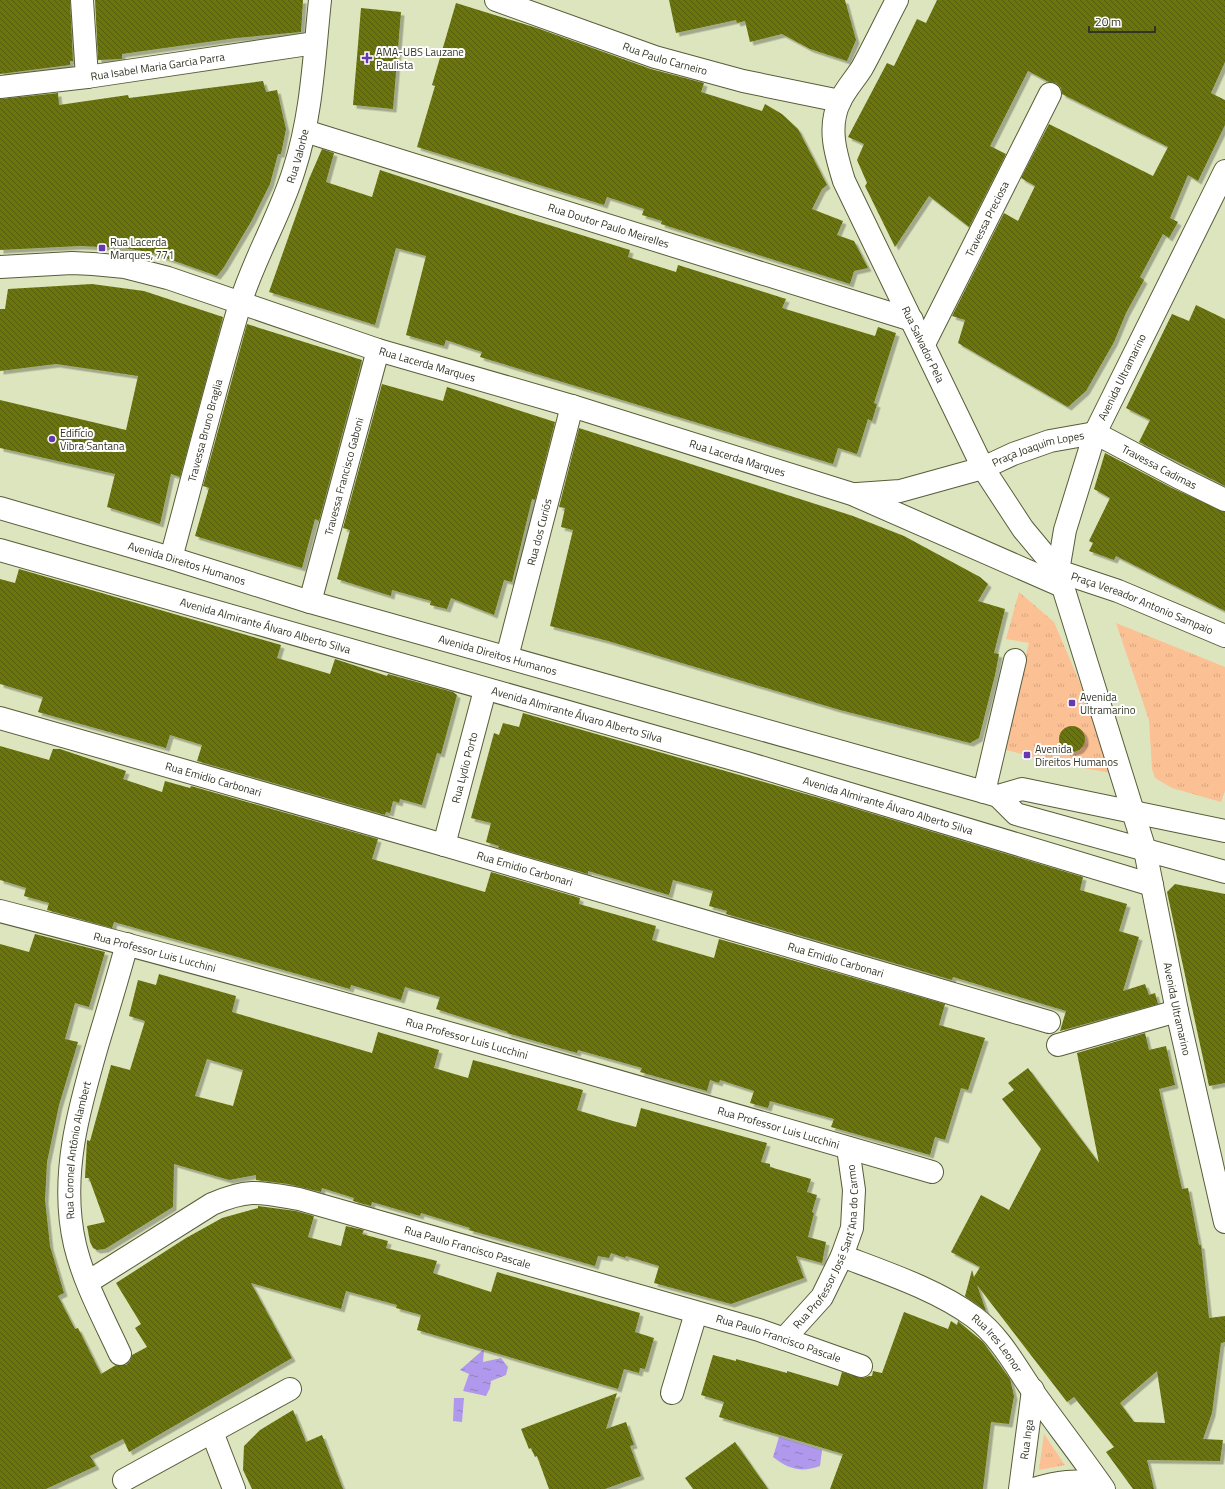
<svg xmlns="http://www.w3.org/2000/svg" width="1225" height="1489" viewBox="0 0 1225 1489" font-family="'Titillium Web',sans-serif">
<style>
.park{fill:url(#park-tufts)}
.water{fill:url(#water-ripples)}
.building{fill:url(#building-back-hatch);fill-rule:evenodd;filter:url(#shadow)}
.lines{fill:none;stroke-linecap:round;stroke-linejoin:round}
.minor-casing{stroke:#575d3a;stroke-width:24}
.tertiary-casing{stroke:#575d3a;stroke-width:24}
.secondary-casing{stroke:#575d3a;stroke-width:24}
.minor{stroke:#fff;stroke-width:22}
.tertiary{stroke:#fff;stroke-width:22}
.secondary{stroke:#fff;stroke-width:22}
.poi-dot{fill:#6739b1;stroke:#fff;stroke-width:1.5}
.labels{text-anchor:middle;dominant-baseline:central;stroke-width:4;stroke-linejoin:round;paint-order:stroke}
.poi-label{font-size:11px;fill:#323425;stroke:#fff;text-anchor:start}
.street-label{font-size:11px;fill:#323425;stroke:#fff}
</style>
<defs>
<pattern id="park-tufts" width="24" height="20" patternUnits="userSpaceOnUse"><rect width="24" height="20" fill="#fcc095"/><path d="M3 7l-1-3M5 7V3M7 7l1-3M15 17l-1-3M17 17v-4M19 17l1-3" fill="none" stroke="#d8a680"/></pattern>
<pattern id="water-ripples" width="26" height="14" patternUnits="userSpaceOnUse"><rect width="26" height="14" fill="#b099ec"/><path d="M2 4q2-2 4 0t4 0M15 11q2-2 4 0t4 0" fill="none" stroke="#907ebf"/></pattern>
<pattern id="building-back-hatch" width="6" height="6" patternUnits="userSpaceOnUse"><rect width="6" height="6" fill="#6b7609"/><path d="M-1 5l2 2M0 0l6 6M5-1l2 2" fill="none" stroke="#545c0a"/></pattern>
<filter id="shadow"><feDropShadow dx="3.5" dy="3.5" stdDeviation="0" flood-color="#0004"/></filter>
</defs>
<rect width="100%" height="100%" fill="#dde5be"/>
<path class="park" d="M 1019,592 L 1054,622 L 1094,716 L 1111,773 L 1062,764 L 1002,749 L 1029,643 L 1006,639 Z
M 1116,623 L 1225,667 L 1225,791 L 1221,802 L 1172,788 L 1155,778 L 1152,769 L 1149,720 Z
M 1044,1434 L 1065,1465 L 1039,1470 Z"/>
<path class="water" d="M 484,1349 L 483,1362 L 501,1358 L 508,1367 L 506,1375 L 491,1381 L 490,1388 L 486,1396 L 463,1391 L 469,1374 L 460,1370 Z
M 454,1398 L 464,1398 L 462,1422 L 453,1421 Z
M 779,1437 L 822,1450 L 820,1466 C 801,1473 788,1469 773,1457 Z"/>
<path class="building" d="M 0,0 L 70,0 L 73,61 L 70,61 L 70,65 L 0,74 Z
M 95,0 L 303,0 L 301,32 L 236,38 L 122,54 L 122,59 L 98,60 Z
M 669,0 L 845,0 L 856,40 L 847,61 L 810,49 L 782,34 L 750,42 L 745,21 L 737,23 L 736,20 L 676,33 Z
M 937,0 L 1225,0 L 1225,62 L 1211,93 L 1225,100 L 1225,125 L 1198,181 L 1188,175 L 1170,218 L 1178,222 L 1169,238 L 1163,234 L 1140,277 L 1144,280 L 1126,313 L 1114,342 L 1086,391 L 1068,407 L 958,343 L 965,320 L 952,316 L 1004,213 L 1018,221 L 1035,186 L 1021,178 L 1049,124 L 1153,176 L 1168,147 L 1062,94 L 1061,88 L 1056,83 L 1049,82 L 1028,71 L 990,146 L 1006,154 L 969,227 L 929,196 L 895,247 L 865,186 L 867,183 L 857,160 L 864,144 L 848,137 L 887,63 L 894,66 L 917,19 L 926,23 Z
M 456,3 L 537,28 L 651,69 L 704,83 L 701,92 L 762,111 L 765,104 L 782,114 L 798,129 L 827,185 L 822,189 L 812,209 L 843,221 L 837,235 L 854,241 L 868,268 L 854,271 L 850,284 L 661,224 L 662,221 L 642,215 L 644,209 L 607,197 L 604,205 L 417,147 L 435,86 L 432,85 Z
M 361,8 L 401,12 L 393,109 L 353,105 Z
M 263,81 L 266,92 L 277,90 L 286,129 L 281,154 L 278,154 L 270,184 L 252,220 L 224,267 L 217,276 L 149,252 L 124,248 L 80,246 L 0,250 L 0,99 L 58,93 L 59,105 L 128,95 L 129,98 Z
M 322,149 L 334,153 L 326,182 L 372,197 L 380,170 L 520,216 L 630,250 L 628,257 L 676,272 L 678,265 L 786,299 L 782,308 L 875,336 L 878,327 L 896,333 L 874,403 L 877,404 L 872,421 L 868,419 L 857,454 L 838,448 L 833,464 L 480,357 L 482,352 L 446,340 L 444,346 L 406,335 L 426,256 L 396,248 L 375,325 L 269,292 L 309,179 Z
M 92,284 L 144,291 L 223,317 L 180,477 L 171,474 L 160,524 L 107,507 L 115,474 L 0,448 L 0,400 L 126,430 L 138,376 L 56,364 L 0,371 L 0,309 L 5,309 L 8,289 Z
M 1196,305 L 1225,319 L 1225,486 L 1139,442 L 1150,420 L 1126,408 L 1172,314 L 1189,321 Z
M 247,324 L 362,360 L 319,521 L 315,519 L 302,568 L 195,536 L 209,488 L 203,486 Z
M 382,384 L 443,401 L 447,387 L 555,422 L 535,500 L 532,499 L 512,582 L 504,580 L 494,615 L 451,598 L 447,609 L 430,605 L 431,601 L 392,590 L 391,596 L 337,579 L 350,530 L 343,528 Z
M 579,428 L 853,516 L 904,536 L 980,577 L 988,584 L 978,601 L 1005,609 L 994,653 L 999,654 L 995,675 L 979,738 L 970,743 L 840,710 L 608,641 L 550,626 L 573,530 L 561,527 L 565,508 L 559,507 Z
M 1105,453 L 1172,488 L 1225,512 L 1225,611 L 1116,556 L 1114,560 L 1089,551 L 1093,543 L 1089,541 L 1110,498 L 1094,489 Z
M 19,569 L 281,645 L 277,658 L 330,674 L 335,659 L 387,676 L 388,674 L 453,692 L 457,695 L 441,754 L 437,753 L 422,805 L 400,799 L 399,803 L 393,801 L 390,813 L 386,812 L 385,815 L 197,761 L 202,745 L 170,735 L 166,748 L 38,712 L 43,697 L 0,684 L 0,579 L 15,583 Z
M 523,713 L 837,803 L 1083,877 L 1080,890 L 1127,904 L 1119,931 L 1139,937 L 1123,991 L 1145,984 L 1149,995 L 1155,993 L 1158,1004 L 1060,1031 L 1066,1011 L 953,977 L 952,980 L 726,914 L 727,911 L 709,906 L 713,891 L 673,880 L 669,895 L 588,871 L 588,874 L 498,848 L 499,846 L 486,842 L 491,823 L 471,818 L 494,733 L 499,735 L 503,723 L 519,727 Z
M1059 739a13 13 0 1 1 26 0a13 13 0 1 1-26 0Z
M 0,746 L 49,760 L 53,749 L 60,749 L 126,771 L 123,779 L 162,792 L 165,781 L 190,788 L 191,786 L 378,839 L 372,859 L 485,892 L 491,872 L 580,898 L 579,904 L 656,926 L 652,940 L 714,958 L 719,939 L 945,1004 L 939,1025 L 985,1038 L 968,1090 L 961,1088 L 945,1140 L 935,1137 L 930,1155 L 831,1127 L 834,1119 L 770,1101 L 768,1108 L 750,1103 L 754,1091 L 720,1080 L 719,1083 L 710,1080 L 707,1091 L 640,1072 L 642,1068 L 578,1050 L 577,1053 L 507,1033 L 508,1032 L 436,1009 L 440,997 L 405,987 L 401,1000 L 351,985 L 350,989 L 114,922 L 112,928 L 47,910 L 49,903 L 24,896 L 26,888 L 0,880 Z
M 1175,884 L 1225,894 L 1225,1083 L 1209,1086 L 1167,892 Z
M 35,934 L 105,952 L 89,1007 L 75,1003 L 65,1039 L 78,1042 L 59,1105 L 50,1148 L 47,1162 L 45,1200 L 50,1246 L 64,1293 L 58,1296 L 75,1329 L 78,1328 L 101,1374 L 116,1365 L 126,1365 L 130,1361 L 132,1355 L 147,1347 L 135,1328 L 141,1324 L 116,1283 L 186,1238 L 222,1218 L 258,1208 L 258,1206 L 296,1211 L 314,1216 L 308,1237 L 341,1246 L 346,1226 L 364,1230 L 362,1234 L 388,1241 L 386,1248 L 437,1261 L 433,1273 L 491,1292 L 497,1272 L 640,1313 L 635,1332 L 654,1338 L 645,1369 L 640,1368 L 639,1373 L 624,1369 L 618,1389 L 417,1330 L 421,1315 L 396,1308 L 397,1305 L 346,1291 L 341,1309 L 251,1283 L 292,1358 L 129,1452 L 123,1439 L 90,1456 L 96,1466 L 46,1489 L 0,1489 L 0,944 L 29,952 Z
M 159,974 L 236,996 L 232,1012 L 372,1053 L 378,1032 L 439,1050 L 434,1068 L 468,1078 L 473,1060 L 583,1090 L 577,1110 L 613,1121 L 636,1127 L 641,1108 L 767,1143 L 761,1162 L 770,1164 L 770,1167 L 811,1179 L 807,1192 L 817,1195 L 812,1212 L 814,1213 L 808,1237 L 826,1242 L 822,1263 L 796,1256 L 804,1278 L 731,1304 L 654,1283 L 659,1266 L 626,1256 L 625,1258 L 611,1253 L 609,1258 L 598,1256 L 595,1266 L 469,1230 L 470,1228 L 421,1213 L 420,1216 L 372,1202 L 371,1206 L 353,1201 L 354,1198 L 322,1188 L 321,1192 L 288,1184 L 256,1180 L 256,1175 L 229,1180 L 174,1164 L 173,1207 L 105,1249 L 97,1250 L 93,1248 L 90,1242 L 87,1226 L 105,1222 L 89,1178 L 85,1178 L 87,1140 L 90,1141 L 111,1065 L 130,1070 L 145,1021 L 129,1016 L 138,980 L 156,985 ZM 207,1059 L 243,1070 L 233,1106 L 195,1096 Z
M 1145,1033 L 1149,1050 L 1166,1046 L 1175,1085 L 1159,1089 L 1182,1189 L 1188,1188 L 1199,1245 L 1201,1245 L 1209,1318 L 1225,1316 L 1225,1342 L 1221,1343 L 1212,1413 L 1203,1439 L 1223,1440 L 1220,1461 L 1147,1460 L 1154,1489 L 1133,1489 L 1106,1452 L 1114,1447 L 1074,1397 L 1067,1402 L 977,1285 L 986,1311 L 965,1296 L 972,1270 L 974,1277 L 980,1267 L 951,1252 L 981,1195 L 1009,1210 L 1041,1149 L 1002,1099 L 1014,1090 L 1008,1083 L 1028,1068 L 1099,1163 L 1077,1053 ZM 1157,1371 L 1165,1423 L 1134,1422 L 1120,1403 Z
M 904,1312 L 948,1329 L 951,1321 L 957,1325 L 958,1321 L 983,1342 L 1010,1379 L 1014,1396 L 1009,1424 L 991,1422 L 983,1489 L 830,1489 L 843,1454 L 719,1417 L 724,1402 L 701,1395 L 713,1355 L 736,1361 L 736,1359 L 787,1373 L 787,1371 L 838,1386 L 842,1372 L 863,1378 L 869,1376 L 872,1376 L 873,1371 L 882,1373 Z
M 617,1393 L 606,1429 L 626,1422 L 634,1445 L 630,1446 L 641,1476 L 605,1489 L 549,1489 L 537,1456 L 535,1457 L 531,1448 L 529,1449 L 521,1429 Z
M 293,1410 L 306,1442 L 322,1435 L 343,1489 L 252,1489 L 243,1470 L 244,1446 L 260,1430 Z
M 735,1442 L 768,1489 L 693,1489 L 685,1478 Z"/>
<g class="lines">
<defs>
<g id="minor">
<path d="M 82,0 L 87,77"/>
<path id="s1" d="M 496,0 L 655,57 L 743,81 L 840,101"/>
<path id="s2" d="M 897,0 C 885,23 874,46 862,68 C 855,79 845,90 840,101 C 827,127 836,155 844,181 L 983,468 L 1023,529 L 1058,571 L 1118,591 L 1225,636"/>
<path id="s3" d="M 0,87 L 87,77 L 315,43"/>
<path id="s4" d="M 305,131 L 912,320"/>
<path id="s5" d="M 0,267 L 72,263 L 93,264 L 125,267 L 168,278 L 378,350 L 572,406 L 852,494 L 1062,586"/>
<path id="s6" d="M 924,344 L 1050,94"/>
<path id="s7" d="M 857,494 L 900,491 L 983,468 L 1013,454 L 1050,441 L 1095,433 L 1178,477 L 1225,500"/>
<path id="s8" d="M 0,550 L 747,763 L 1152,885"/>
<path id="s9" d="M 171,558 C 194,474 215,388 240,304 C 254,258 280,216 294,170 C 312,115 314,57 320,0"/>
<path id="s10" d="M 310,602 L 378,350"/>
<path id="s11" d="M 507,657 L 572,406"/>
<path id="s12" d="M 0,718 L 444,845 L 1049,1022"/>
<path d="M 984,792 L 1015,660"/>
<path id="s13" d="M 444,845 L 485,690"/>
<path id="s14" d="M 0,911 C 312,992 622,1082 932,1172"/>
<path d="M 1058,1045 L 1177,1011"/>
<path id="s15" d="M 842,1256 C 884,1272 938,1290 974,1317 C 1000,1336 1016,1367 1034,1393 C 1057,1425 1081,1456 1104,1489"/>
<path id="s16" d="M 88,1282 L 212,1204 C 249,1188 260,1192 299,1199 L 759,1330 L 861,1366"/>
<path id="s17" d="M 784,1339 L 822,1297 L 842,1256 L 852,1228 L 854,1190 L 848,1148"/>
<path id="s18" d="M 120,1354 C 104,1319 84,1283 75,1245 C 59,1177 79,1108 98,1043 C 108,1010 118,977 127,944"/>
<path d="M 672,1393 L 696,1313"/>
<path d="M 212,1432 L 234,1489"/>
<path d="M 124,1480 L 290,1389"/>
<path id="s19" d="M 1020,1489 L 1033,1390"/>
<path d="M 1034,1489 C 1057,1482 1077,1479 1100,1484"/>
</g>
<g id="tertiary">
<path id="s20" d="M 1225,171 L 1095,433 L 1065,530 L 1058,571 L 1145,850 L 1177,1011 L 1225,1222"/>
</g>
<g id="secondary">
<path id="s21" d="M 0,508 L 171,558 L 310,602 L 984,792 L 998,796 L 1022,789 L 1225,831"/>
<path d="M 998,796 L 1016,814 L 1225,872"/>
</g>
</defs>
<use href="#minor" class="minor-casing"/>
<use href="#tertiary" class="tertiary-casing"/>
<use href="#secondary" class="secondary-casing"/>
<use href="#minor" class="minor"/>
<use href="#tertiary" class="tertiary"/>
<use href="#secondary" class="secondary"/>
</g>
<g class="poi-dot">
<path d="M365 52h4v4h4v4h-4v4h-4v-4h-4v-4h4z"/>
<rect x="98" y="244" width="8" height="8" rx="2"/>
<circle cx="52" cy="439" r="4"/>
<rect x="1068" y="699" width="8" height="8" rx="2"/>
<rect x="1023" y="751" width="8" height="8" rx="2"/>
</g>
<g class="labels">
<g class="poi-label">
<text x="376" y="52">AMA-UBS Lauzane<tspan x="376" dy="13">Paulista</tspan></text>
<text x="110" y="242">Rua Lacerda<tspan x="110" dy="13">Marques, 771</tspan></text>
<text x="60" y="433">Edifício<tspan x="60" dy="13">Vibra Santana</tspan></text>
<text x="1080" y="697">Avenida<tspan x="1080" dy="13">Ultramarino</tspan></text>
<text x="1035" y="749">Avenida<tspan x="1035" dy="13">Direitos Humanos</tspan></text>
</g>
<g class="street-label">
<text stroke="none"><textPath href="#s1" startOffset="179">Rua Paulo Carneiro</textPath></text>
<text stroke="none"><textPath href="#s3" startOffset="159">Rua Isabel Maria Garcia Parra</textPath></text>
<text stroke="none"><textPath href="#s9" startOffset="422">Rua Valorbe</textPath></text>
<text stroke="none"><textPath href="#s6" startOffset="140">Travessa Preciosa</textPath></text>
<text stroke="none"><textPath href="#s4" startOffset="318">Rua Doutor Paulo Meirelles</textPath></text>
<text stroke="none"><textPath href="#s2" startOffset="380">Rua Salvador Pela</textPath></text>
<text stroke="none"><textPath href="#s5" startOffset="443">Rua Lacerda Marques</textPath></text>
<text transform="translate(1122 377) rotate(-64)">Avenida Ultramarino</text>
<text stroke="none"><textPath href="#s9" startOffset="132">Travessa Bruno Braglia</textPath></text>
<text stroke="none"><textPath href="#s7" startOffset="188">Praça Joaquim Lopes</textPath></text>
<text stroke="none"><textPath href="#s5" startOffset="767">Rua Lacerda Marques</textPath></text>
<text stroke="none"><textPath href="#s7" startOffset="320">Travessa Cadimas</textPath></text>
<text stroke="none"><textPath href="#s10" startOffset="130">Travessa Francisco Gaboni</textPath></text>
<text stroke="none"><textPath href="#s11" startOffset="129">Rua dos Curiós</textPath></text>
<text stroke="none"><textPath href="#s21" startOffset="195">Avenida Direitos Humanos</textPath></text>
<text stroke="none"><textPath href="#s2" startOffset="735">Praça Vereador Antonio Sampaio</textPath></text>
<text stroke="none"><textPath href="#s8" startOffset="276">Avenida Almirante Álvaro Alberto Silva</textPath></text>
<text stroke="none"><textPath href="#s21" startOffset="519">Avenida Direitos Humanos</textPath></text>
<text stroke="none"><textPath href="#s8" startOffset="600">Avenida Almirante Álvaro Alberto Silva</textPath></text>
<text stroke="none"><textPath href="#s13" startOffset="80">Rua Lydio Porto</textPath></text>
<text stroke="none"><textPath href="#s12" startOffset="222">Rua Emidio Carbonari</textPath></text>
<text stroke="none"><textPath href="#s8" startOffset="924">Avenida Almirante Álvaro Alberto Silva</textPath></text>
<text stroke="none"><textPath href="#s12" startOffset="546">Rua Emidio Carbonari</textPath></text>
<text stroke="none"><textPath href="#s14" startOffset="160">Rua Professor Luis Lucchini</textPath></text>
<text stroke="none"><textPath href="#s12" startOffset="870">Rua Emidio Carbonari</textPath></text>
<text stroke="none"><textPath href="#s20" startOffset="890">Avenida Ultramarino</textPath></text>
<text stroke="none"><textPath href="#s14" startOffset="484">Rua Professor Luis Lucchini</textPath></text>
<text stroke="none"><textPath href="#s14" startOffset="808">Rua Professor Luis Lucchini</textPath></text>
<text stroke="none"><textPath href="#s18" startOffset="214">Rua Coronel Antônio Alambert</textPath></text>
<text stroke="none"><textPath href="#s17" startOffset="106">Rua Professor José Sant´Ana do Carmo</textPath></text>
<text stroke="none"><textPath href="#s16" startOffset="411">Rua Paulo Francisco Pascale</textPath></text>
<text stroke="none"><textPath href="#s16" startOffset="735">Rua Paulo Francisco Pascale</textPath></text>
<text stroke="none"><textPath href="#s15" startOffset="181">Rua Ires Leonor</textPath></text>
<text stroke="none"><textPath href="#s19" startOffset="50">Rua Inga</textPath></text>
</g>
</g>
<path d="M1089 26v6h66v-6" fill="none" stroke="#323425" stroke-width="2"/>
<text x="1095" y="26" font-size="12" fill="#323425" stroke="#ffffff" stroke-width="3" paint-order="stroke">20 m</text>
</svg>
